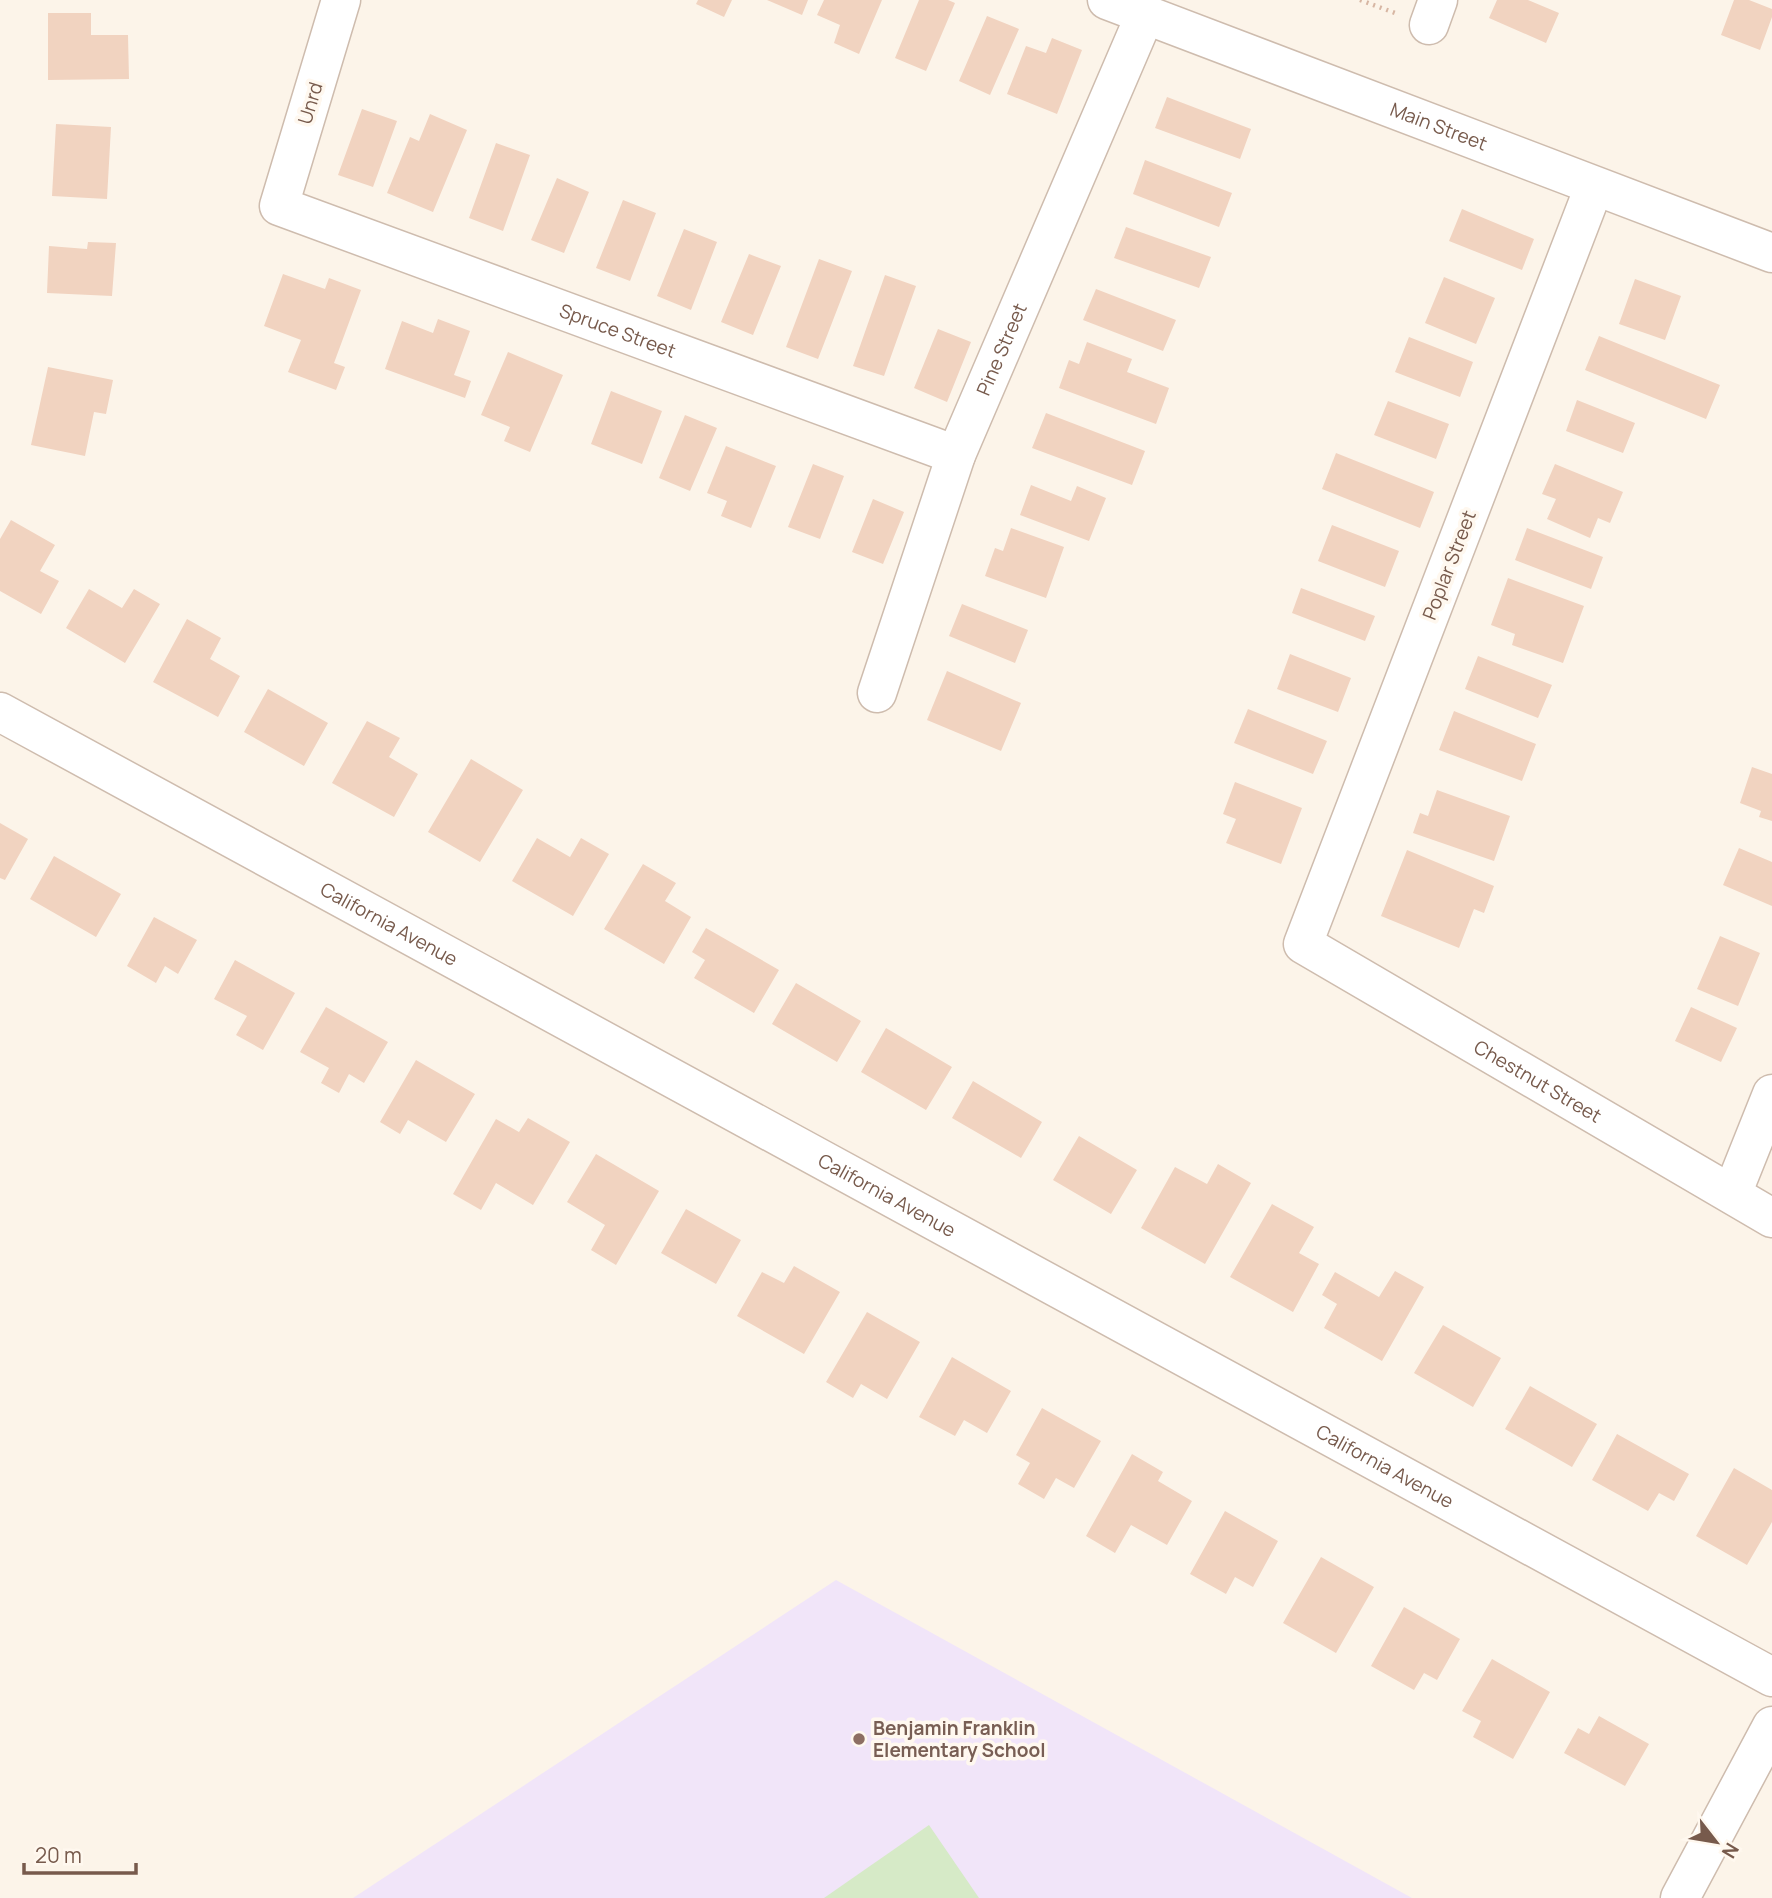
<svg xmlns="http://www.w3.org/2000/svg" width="1772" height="1898" viewBox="0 0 1772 1898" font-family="Manrope,sans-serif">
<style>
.education{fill:#f1e5f9}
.green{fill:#d6eac7}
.building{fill:#f1d3c0}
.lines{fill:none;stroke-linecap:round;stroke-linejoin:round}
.minor-casing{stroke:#cebcae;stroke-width:41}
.path{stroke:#d7b6a3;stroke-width:4.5;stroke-dasharray:2 5;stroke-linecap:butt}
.minor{stroke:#fff;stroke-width:38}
.education-dot{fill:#8d6e63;stroke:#fff8ef;stroke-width:2.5}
.labels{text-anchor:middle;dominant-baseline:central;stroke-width:7;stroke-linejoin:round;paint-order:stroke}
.street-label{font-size:19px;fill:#775a4c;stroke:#fff8ef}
.education-label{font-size:19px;font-weight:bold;fill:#785e54;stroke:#fff8ef;text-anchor:start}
</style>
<rect width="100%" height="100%" fill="#fcf4e9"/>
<path class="education" d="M 836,1580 L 1412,1898 L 353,1898 Z"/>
<path class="green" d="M 929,1825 L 979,1898 L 824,1898 Z"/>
<path class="building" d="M 698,0 L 732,0 L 724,17 L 696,4 Z
M 767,0 L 808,0 L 802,15 Z
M 824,0 L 882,0 L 859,54 L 834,43 L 840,25 L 817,15 Z
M 919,0 L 948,0 L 955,3 L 926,71 L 895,58 Z
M 1497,0 L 1528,0 L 1559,13 L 1546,43 L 1489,18 Z
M 1734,0 L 1749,0 L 1772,9 L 1772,17 L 1760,50 L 1721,35 Z
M 48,13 L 91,13 L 91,35 L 128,35 L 129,79 L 48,80 Z
M 987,16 L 1019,29 L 990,95 L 959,81 Z
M 1052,38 L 1082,50 L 1057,114 L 1007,94 L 1026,46 L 1046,53 Z
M 1167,97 L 1251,129 L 1240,159 L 1155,128 Z
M 362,109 L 397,121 L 373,187 L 338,175 Z
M 430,114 L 467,130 L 433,212 L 387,193 L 410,137 L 419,141 Z
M 56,124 L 111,127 L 107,199 L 52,196 Z
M 496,143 L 530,155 L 503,231 L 469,218 Z
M 1145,160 L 1232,193 L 1219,227 L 1133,194 Z
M 557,178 L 589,192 L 564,253 L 531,240 Z
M 623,200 L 656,213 L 630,281 L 596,268 Z
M 1462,209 L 1534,239 L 1522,270 L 1449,241 Z
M 1126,227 L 1211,257 L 1199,288 L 1114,258 Z
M 684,229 L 717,242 L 691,310 L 657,296 Z
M 88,242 L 116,243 L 112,296 L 47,293 L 49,246 L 87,249 Z
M 749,254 L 781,266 L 753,335 L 721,322 Z
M 819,259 L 852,271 L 818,359 L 786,347 Z
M 283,274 L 325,289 L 329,278 L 361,290 L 334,363 L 345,367 L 336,390 L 288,372 L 301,340 L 264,326 Z
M 885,275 L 916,286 L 884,376 L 853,366 Z
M 1444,277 L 1495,298 L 1476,344 L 1425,323 Z
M 1635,279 L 1681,296 L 1665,340 L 1619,324 Z
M 1096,289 L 1176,320 L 1163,351 L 1083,320 Z
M 438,319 L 470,331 L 454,375 L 471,381 L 465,398 L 385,369 L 402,321 L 433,333 Z
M 938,329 L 971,342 L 947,402 L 914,388 Z
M 1599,336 L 1720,385 L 1706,419 L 1585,370 Z
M 1409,337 L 1473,362 L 1460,397 L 1395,372 Z
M 1087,342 L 1132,359 L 1127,372 L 1169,388 L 1156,424 L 1059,388 L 1069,360 L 1079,364 Z
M 508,352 L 563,375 L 530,452 L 504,441 L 510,427 L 481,415 Z
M 48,367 L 113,380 L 106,414 L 94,412 L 85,456 L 31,445 Z
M 611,391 L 662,411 L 642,464 L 591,444 Z
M 1577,400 L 1635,423 L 1623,453 L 1566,431 Z
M 1388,401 L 1449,424 L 1436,459 L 1374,435 Z
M 1046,413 L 1145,451 L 1132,485 L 1032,448 Z
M 685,415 L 717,428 L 690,491 L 659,478 Z
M 726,446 L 776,466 L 751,528 L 721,516 L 727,501 L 707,493 Z
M 1336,453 L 1434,492 L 1420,528 L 1322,489 Z
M 813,464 L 844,476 L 820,539 L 788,527 Z
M 1555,464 L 1623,492 L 1610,523 L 1598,518 L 1590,538 L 1547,519 L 1556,499 L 1542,494 Z
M 1031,485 L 1071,501 L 1077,486 L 1106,498 L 1089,541 L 1020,515 Z
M 873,499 L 904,512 L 883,564 L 852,552 Z
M 11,520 L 55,545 L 40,571 L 59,581 L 41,614 L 0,591 L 0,539 Z
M 1332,525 L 1399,551 L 1385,587 L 1318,561 Z
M 1011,528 L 1064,547 L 1046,598 L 985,576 L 995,548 L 1003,551 Z
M 1527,528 L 1603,557 L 1591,589 L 1515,560 Z
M 1508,578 L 1584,606 L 1563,663 L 1512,645 L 1515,634 L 1491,625 Z
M 1301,588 L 1375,616 L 1365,641 L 1292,613 Z
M 89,589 L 122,608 L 134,589 L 160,604 L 125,663 L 66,628 Z
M 962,604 L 1028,630 L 1015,663 L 949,636 Z
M 187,619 L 221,638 L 210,659 L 240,676 L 218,717 L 153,682 Z
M 1290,654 L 1351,678 L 1338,712 L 1277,689 Z
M 1478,656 L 1552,685 L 1538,718 L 1465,689 Z
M 947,671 L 1021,703 L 1001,751 L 927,720 Z
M 268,689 L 328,723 L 304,766 L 244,732 Z
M 1248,709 L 1327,741 L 1313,774 L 1234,743 Z
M 1454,711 L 1536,744 L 1522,781 L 1439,750 Z
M 367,721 L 400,738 L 389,757 L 418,774 L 394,817 L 332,783 Z
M 471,759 L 523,790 L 480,862 L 428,832 Z
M 1752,767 L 1772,774 L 1772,821 L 1759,817 L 1761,811 L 1740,803 Z
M 1235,782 L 1302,808 L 1281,864 L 1226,843 L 1236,819 L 1223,814 Z
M 1437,790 L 1510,816 L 1494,861 L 1413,833 L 1420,813 L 1428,816 Z
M 0,823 L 28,839 L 5,880 L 0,878 Z
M 537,838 L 570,857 L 581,838 L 609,854 L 573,916 L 512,881 Z
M 1739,848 L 1772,862 L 1772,906 L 1723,885 Z
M 1407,850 L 1494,886 L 1484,913 L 1474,909 L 1459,948 L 1381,916 Z
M 54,856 L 121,894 L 96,937 L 30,899 Z
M 643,864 L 676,883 L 665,901 L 691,917 L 664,964 L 604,929 Z
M 154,917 L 197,940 L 178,974 L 165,966 L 156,983 L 127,966 Z
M 706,928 L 779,970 L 754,1013 L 694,978 L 705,960 L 692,952 Z
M 1720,936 L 1760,953 L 1738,1006 L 1697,989 Z
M 235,960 L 295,993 L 263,1050 L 236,1035 L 247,1016 L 214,999 Z
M 796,983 L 861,1021 L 837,1062 L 772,1024 Z
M 326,1007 L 388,1042 L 364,1083 L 349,1074 L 339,1093 L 321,1083 L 329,1068 L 300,1052 Z
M 1691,1007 L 1737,1028 L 1721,1062 L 1675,1041 Z
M 886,1028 L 952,1067 L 926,1110 L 861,1072 Z
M 416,1060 L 475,1094 L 446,1142 L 408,1120 L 400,1134 L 380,1122 Z
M 973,1081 L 1042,1122 L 1021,1158 L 952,1118 Z
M 528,1118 L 570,1142 L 533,1205 L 496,1183 L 481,1210 L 453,1194 L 496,1119 L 519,1132 Z
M 1079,1136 L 1137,1170 L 1111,1214 L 1053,1180 Z
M 596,1154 L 659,1191 L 616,1265 L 591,1250 L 605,1225 L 567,1202 Z
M 1218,1164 L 1251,1183 L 1205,1264 L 1141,1228 L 1175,1167 L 1207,1184 Z
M 1272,1204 L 1314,1227 L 1299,1253 L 1319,1264 L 1293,1312 L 1230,1277 Z
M 686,1209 L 741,1240 L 716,1284 L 661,1253 Z
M 794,1266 L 840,1292 L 804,1354 L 737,1316 L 762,1272 L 784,1283 Z
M 1395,1271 L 1424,1287 L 1382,1361 L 1324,1328 L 1337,1304 L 1322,1295 L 1335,1272 L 1379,1297 Z
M 867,1312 L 920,1342 L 887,1399 L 861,1384 L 853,1398 L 826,1382 Z
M 1443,1325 L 1501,1358 L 1473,1407 L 1414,1373 Z
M 952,1357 L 1011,1391 L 987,1433 L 964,1420 L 955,1436 L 919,1417 Z
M 1530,1386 L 1597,1424 L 1572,1467 L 1505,1429 Z
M 1042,1408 L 1101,1441 L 1074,1488 L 1056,1478 L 1044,1499 L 1018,1484 L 1030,1463 L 1016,1455 Z
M 1617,1434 L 1689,1474 L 1674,1501 L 1659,1493 L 1648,1511 L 1592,1480 Z
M 1132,1454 L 1163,1472 L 1158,1481 L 1192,1501 L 1167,1545 L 1131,1525 L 1115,1553 L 1086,1536 Z
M 1734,1468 L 1772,1490 L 1772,1522 L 1747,1565 L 1696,1536 Z
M 1225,1511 L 1278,1541 L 1253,1587 L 1235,1577 L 1226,1594 L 1190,1574 Z
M 1321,1557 L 1374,1587 L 1336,1653 L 1283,1623 Z
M 1404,1607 L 1460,1639 L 1437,1680 L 1424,1673 L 1414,1690 L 1371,1666 Z
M 1492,1659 L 1550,1692 L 1513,1759 L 1473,1737 L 1481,1721 L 1462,1711 Z
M 1599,1716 L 1649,1744 L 1625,1786 L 1564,1753 L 1578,1728 L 1589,1734 Z"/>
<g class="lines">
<defs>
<g id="minor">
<path id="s1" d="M 341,0 L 279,206 L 956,455"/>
<path id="s2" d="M 1107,0 L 1772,253"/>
<path d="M 1429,25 L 1438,0"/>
<path id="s3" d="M 1594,187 L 1303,944 L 1772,1218"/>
<path id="s4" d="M 877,693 L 956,455 L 1145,15"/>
<path id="s5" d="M 0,712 L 1772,1677"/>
<path d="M 1732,1194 L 1772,1094"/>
<path d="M 1680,1898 L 1772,1726"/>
</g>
</defs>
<use href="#minor" class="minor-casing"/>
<path class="path" d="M 1360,0 L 1395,13"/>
<use href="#minor" class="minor"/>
</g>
<circle class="education-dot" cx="859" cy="1739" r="7"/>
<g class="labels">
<g class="street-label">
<text transform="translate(310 103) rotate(-73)">Unrd</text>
<text stroke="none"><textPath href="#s2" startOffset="355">Main Street</textPath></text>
<text stroke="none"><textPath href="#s1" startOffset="576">Spruce Street</textPath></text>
<text stroke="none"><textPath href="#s4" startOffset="366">Pine Street</textPath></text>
<text transform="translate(1449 565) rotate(-69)">Poplar Street</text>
<text stroke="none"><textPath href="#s5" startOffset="443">California Avenue</textPath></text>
<text stroke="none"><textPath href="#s3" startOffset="1083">Chestnut Street</textPath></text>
<text stroke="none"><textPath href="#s5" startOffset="1010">California Avenue</textPath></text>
<text stroke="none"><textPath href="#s5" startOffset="1577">California Avenue</textPath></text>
</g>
<g class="education-label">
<text x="873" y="1728">Benjamin Franklin<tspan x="873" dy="22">Elementary School</tspan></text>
</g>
</g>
<g transform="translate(1716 1842) rotate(121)" stroke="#fff8ef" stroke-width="5" paint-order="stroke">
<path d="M0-5L12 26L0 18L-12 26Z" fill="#775a4c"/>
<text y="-10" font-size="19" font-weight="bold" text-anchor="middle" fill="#775a4c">N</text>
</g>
<path d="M24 1863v10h112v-10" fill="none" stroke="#775a4c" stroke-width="3.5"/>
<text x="35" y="1863" font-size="21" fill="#775a4c" stroke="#fff8ef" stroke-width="5" paint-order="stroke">20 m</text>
</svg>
